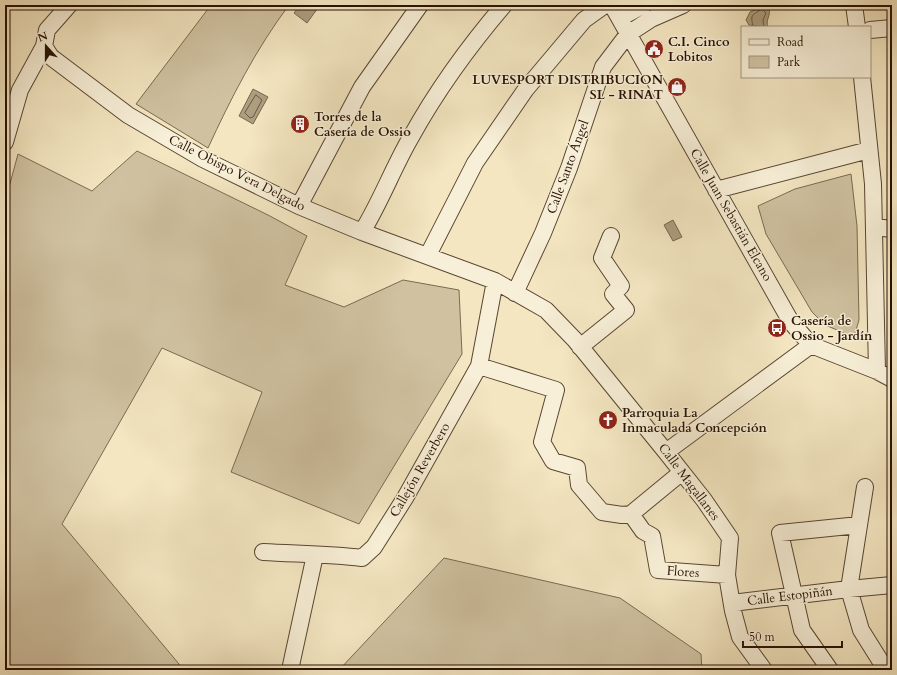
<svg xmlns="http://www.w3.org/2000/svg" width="897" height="675" viewBox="0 0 897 675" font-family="Cardo,serif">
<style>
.green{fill:#d0c2a1;stroke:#7b6a52}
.water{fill:#ad9e80;stroke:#77664e}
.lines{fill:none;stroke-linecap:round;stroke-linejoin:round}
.shore{stroke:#6a5841;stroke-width:1}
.minor-casing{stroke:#594632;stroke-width:18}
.minor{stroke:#f7efd7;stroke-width:16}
.labels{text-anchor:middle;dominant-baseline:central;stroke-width:3;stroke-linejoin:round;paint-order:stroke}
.poi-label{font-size:13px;font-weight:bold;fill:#261102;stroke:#f7efd7;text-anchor:start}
.street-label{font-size:13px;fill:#261102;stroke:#f7efd7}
</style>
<rect width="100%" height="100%" fill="#f3e6c1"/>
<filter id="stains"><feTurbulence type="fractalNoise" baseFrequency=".005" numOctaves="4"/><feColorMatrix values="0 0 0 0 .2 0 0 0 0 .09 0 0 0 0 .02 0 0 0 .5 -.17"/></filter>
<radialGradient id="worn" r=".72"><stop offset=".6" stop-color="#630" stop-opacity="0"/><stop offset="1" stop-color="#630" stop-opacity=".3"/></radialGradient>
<path class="green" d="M 211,5 L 289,5 C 256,49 231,98 208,148 L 136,104 Z
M 137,151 L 268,215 L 307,236 L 285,285 L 344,307 L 403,280 L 459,290 L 462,354 L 359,524 L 231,472 L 262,392 L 162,348 L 62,524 L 184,670 L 5,670 L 5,202 L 18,154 L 92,191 Z
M 851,174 L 857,226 L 859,320 L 854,337 L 825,325 L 812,312 L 766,234 L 758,206 L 795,189 Z
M 444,558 L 620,598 L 701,654 L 702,670 L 339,670 Z"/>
<path class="water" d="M 300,5 L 320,5 L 307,23 L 294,13 Z
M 763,6 L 769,9 C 771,16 765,20 768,27 L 749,25 L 746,20 L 750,12 Z
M 253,89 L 268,97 L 253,124 L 239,116 Z
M 673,220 L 682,237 L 673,241 L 664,225 Z"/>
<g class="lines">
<path class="shore" d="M 753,27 C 751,15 750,16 762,9 L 766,13 L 763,20 L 764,27
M 256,95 L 262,100 L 253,117 L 250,118 L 245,113 Z"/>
<defs>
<path id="minor" d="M 69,5 L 47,30 L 44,46 L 51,57 L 128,115 L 203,159 L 299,206 L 362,232 L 495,281 L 546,310 L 575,340 L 666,452 L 704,500 L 730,538 L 727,575 L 733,611 L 740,637 L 764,670
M 612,5 L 791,322 L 811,345 L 877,371 L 892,379
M 854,5 L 857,27
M 620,18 L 644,5
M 870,30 L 892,28
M 862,77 L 873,184 L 877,371
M 5,142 L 20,90 L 44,46
M 716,190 L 869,150
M 299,206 L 362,87 L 420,5
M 875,227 L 892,229
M 362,232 C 381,201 393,168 411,137 C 437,90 469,46 504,5
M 428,255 L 475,163 L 526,89 L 584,20 L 605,5
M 515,293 L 543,233 L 569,168 L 603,67 L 628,34 L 651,19 L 683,5
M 580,347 L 626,310 L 613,294 L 621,286 L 602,258 L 611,236
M 479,366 L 556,390 L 542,442 L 553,461 L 577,468 L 579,485 L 602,512 L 622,515 L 631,514 L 682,472
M 666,452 L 811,345
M 865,487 L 849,589 L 861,630 L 886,670
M 631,514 L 643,531 L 652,536 L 658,570 L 727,575
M 263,552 C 296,554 329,554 362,558 L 374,547 L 405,498 L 479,366 L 495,281
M 732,603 L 849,589 L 892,585
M 290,670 L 315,555
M 830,670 L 802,630 L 780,533 L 859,525"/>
</defs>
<use href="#minor" class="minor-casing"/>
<use href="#minor" class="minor"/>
</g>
<defs>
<symbol id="civic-disc" viewBox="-11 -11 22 22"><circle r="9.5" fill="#8f2418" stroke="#f7efd7"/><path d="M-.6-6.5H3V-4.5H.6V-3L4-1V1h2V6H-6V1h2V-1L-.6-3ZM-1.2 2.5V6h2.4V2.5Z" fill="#fff"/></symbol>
<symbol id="shop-disc" viewBox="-11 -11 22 22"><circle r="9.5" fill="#8f2418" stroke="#f7efd7"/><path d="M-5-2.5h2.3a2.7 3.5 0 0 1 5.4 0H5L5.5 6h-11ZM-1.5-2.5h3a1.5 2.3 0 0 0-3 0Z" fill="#fff"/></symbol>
<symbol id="building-disc" viewBox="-11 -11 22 22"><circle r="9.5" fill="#8f2418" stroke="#f7efd7"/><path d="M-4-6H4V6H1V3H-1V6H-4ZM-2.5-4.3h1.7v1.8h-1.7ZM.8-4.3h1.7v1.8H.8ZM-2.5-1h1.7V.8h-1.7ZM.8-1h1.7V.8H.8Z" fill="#fff"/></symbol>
<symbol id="bus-disc" viewBox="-11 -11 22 22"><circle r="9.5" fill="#8f2418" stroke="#f7efd7"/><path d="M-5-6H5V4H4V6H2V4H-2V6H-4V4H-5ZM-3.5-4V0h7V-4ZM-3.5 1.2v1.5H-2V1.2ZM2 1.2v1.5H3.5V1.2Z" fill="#fff"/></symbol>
<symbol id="church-disc" viewBox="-11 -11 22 22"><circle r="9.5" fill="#8f2418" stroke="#f7efd7"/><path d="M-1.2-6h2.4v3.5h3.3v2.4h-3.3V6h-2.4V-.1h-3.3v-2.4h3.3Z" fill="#fff"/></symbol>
</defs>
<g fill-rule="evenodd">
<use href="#civic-disc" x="643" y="38" width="22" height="22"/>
<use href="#shop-disc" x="666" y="76" width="22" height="22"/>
<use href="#building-disc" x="289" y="113" width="22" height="22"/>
<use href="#bus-disc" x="766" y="317" width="22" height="22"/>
<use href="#church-disc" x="597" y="409" width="22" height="22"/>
</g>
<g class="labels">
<g class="poi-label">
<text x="668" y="42">C.I. Cinco<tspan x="668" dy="15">Lobitos</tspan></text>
<text x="663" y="80" text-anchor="end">LUVESPORT DISTRIBUCION<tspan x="663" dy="15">SL - RINAT</tspan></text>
<text x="314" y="117">Torres de la<tspan x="314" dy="15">Casería de Ossio</tspan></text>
<text x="791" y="321">Casería de<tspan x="791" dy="15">Ossio - Jardín</tspan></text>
<text x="622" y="413">Parroquia La<tspan x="622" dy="15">Inmaculada Concepción</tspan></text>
</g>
<g class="street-label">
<text transform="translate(568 167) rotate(-70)">Calle Santo Ángel</text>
<text transform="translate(237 173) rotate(27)">Calle Obispo Vera Delgado</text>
<text transform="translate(731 215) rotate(60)">Calle Juan Sebastián Elcano</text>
<text transform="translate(420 470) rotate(-60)">Callejón Reverbero</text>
<text transform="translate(689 482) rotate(53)">Calle Magallanes</text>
<text transform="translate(683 572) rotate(4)">Flores</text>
<text transform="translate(790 596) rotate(-7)">Calle Estopiñán</text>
</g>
</g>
<rect width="897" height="675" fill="none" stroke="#f3e6c1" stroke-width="20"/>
<rect x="6" y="6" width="885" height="663" fill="none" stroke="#261102" stroke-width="2"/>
<rect x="10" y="10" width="877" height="655" fill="none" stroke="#261102"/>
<rect x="741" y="26" width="130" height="52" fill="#f7efd7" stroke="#a39682"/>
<rect x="749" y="39" width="20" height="6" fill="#f7efd7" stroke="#a39682"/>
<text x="777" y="46" font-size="12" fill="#261102">Road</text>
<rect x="749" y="56" width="20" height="12" fill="#d0c2a1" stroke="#a39682"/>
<text x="777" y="66" font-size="12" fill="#261102">Park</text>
<g transform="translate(46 46) rotate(339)" stroke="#f7efd7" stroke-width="3" paint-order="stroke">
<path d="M0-3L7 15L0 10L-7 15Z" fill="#261102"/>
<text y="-6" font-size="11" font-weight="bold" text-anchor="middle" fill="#261102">N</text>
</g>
<path d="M743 641v6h99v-6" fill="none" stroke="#261102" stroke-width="2"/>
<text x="749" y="641" font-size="12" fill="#261102" stroke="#f7efd7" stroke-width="3" paint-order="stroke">50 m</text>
<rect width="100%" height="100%" filter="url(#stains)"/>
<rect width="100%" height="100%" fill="url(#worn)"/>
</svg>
